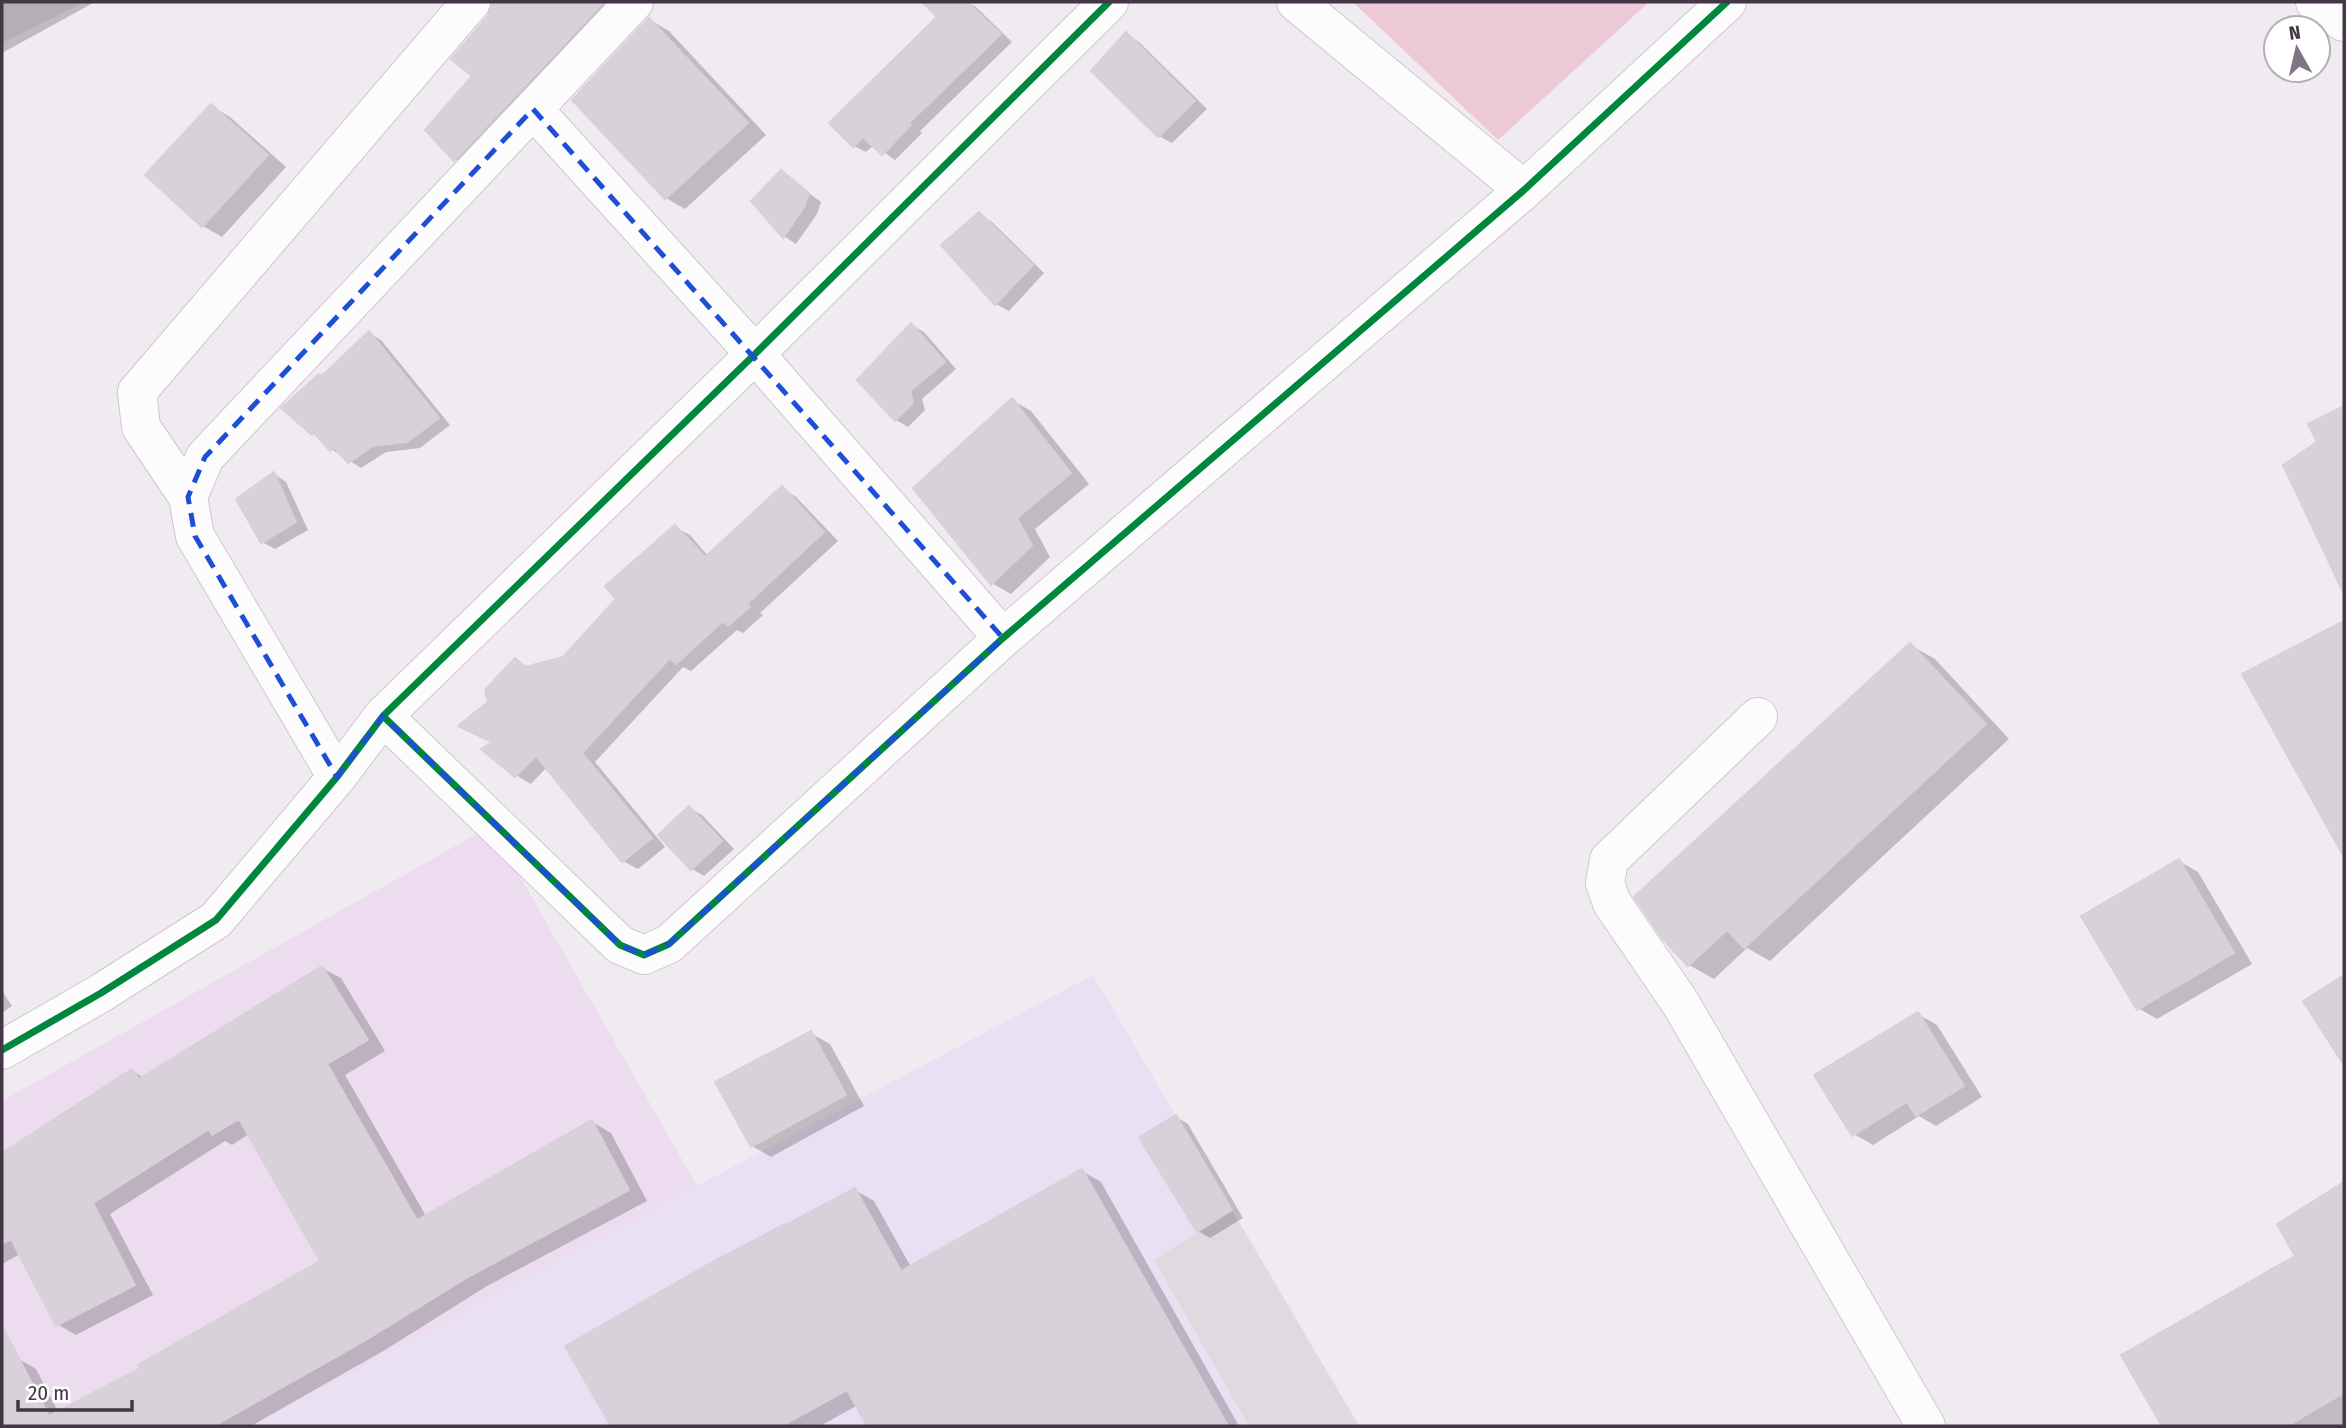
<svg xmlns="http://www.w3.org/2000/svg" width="2346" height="1428" viewBox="0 0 2346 1428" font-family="'Fira Sans Condensed',sans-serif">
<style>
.industrial{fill:#e1dae3}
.education{fill:#eddcef}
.medical{fill:#e9e1f3}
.green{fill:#edc9d8}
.parking{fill:#dfdae0}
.shadow{fill:#0003}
.building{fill:#d8d1d9;stroke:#d8d0d9;stroke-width:2}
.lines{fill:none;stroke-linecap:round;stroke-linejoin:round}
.minor-casing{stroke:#cec7cf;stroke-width:40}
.minor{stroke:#fdfcfd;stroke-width:38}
.cycleway-casing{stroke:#fff;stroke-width:11}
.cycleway{stroke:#00873e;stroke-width:7}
.marked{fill:none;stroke:#1d4ed8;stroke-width:5;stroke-dasharray:14 9;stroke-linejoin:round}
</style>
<rect width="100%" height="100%" fill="#f0eaf1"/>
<path class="industrial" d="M 2,2 L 85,2 L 2,43 Z"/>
<path class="education" d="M 491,826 L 697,1186 L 254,1426 L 2,1426 L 2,1101 Z"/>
<path class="medical" d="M 1093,975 L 1359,1426 L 254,1426 L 697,1186 Z"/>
<path class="green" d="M 1353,2 L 1649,2 L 1498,140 Z"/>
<path class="parking" d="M 1232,1210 L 1359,1426 L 1249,1426 L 1154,1260 Z"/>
<path class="shadow" d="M 2,2 L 95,2 L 2,53 Z
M 494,2 L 641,2 L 479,173 L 455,159 Z
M 925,2 L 966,2 L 976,7 L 1012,42 L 920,131 L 922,133 L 895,160 L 874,145 L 866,152 L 854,146 L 939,18 Z
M 650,20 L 669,31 L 766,135 L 685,209 L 666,198 Z
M 1126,34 L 1139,42 L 1207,109 L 1172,143 L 1159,136 Z
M 211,106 L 230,117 L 286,167 L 222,237 L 203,226 L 147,175 Z
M 782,173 L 821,202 L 817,214 L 796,244 L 784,236 Z
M 979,214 L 992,222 L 1044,273 L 1009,311 L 996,304 L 944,245 Z
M 911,325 L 924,332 L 956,369 L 922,399 L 925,410 L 908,427 L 896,420 Z
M 369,333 L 381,340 L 450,425 L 420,448 L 386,452 L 361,468 L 331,449 L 313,433 L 322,378 Z
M 1012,400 L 1031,411 L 1089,484 L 1035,529 L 1050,557 L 1011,594 L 992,583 Z
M 2344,408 L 2344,557 L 2341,559 L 2319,443 L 2310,425 Z
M 274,474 L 286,482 L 308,530 L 275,549 L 262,542 Z
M 782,489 L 796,497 L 838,541 L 760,613 L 763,615 L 743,633 L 737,630 L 691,671 L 683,667 L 595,762 L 665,847 L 638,869 L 623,861 L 547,767 L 531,784 L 516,775 L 494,743 L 490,702 L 515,660 L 529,668 L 563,659 L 618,599 L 675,527 L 690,535 L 708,556 Z
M 2344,623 L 2344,854 L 2244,675 Z
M 1910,645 L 1935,659 L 2009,739 L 1770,961 L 1747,948 L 1714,979 L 1689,965 Z
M 689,808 L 702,815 L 734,849 L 704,876 L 692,869 Z
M 2179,861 L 2198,872 L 2252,964 L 2157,1019 L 2138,1008 Z
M 322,968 L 341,978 L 385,1051 L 345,1075 L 426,1216 L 592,1122 L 611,1133 L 647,1201 L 487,1286 L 385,1350 L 251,1426 L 2,1426 L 2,1337 L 14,1360 L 17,1358 L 36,1369 L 59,1413 L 143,1369 L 323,1262 L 249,1134 L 232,1145 L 225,1141 L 110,1214 L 153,1295 L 76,1335 L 57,1324 L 20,1254 L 2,1264 L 2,1155 L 132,1071 L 144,1078 Z
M 2,991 L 12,1006 L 2,1013 Z
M 1918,1014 L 1937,1025 L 1982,1097 L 1936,1126 L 1919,1116 L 1873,1145 L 1854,1134 Z
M 810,1033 L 830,1044 L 864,1106 L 771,1157 L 752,1146 Z
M 1176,1117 L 1188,1124 L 1243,1218 L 1210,1238 L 1198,1231 Z
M 1082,1171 L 1101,1182 L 1239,1426 L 869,1426 L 858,1405 L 820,1426 L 613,1426 L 567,1346 L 855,1190 L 874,1201 L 911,1267 Z
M 2344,1184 L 2344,1426 L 2164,1426 L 2123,1355 L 2298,1257 L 2279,1225 Z"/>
<path class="building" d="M 492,2 L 604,2 L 454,161 L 425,130 L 472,76 L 451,59 L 488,16 Z
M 922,2 L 967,2 L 1001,34 L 909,123 L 911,125 L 882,155 L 863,137 L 853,147 L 829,123 L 937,17 Z
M 649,18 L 748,123 L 665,199 L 572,100 Z
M 1126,32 L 1195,101 L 1158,137 L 1091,71 Z
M 211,104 L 268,155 L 202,227 L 145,175 Z
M 781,170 L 809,193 L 804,207 L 783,238 L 751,201 Z
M 979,212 L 1033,265 L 995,305 L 941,245 Z
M 911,323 L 945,362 L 910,391 L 913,403 L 895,421 L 857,380 Z
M 369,331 L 439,418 L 407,442 L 373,446 L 348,463 L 334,447 L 330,451 L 313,432 L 312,435 L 281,408 L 319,374 L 322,376 Z
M 1012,398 L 1071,473 L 1017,518 L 1032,545 L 991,585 L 913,488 Z
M 2344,406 L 2344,594 L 2283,465 L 2317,442 L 2308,424 Z
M 274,472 L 296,522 L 261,543 L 236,499 Z
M 782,486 L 824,532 L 747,604 L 750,607 L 728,626 L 723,621 L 676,664 L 670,658 L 582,753 L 652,838 L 622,862 L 536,756 L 515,777 L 481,749 L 492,742 L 458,726 L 488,702 L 485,690 L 515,658 L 525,667 L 563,657 L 616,599 L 605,586 L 675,525 L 705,557 Z
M 2344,621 L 2344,857 L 2242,674 Z
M 1910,643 L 1986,724 L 1744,948 L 1727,930 L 1688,966 L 1663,939 L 1634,897 Z
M 689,806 L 722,841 L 691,870 L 658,835 Z
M 2179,859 L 2234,953 L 2137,1010 L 2081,916 Z
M 322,966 L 368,1040 L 327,1064 L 417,1220 L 592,1120 L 629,1190 L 468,1277 L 366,1340 L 214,1426 L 2,1426 L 2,1326 L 49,1416 L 141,1368 L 138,1365 L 320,1261 L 239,1119 L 212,1135 L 209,1129 L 93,1203 L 135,1285 L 56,1326 L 11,1239 L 2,1244 L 2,1153 L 132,1069 L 139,1079 Z
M 2344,975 L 2344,1065 L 2303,1001 Z
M 1918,1012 L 1964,1086 L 1916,1116 L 1907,1102 L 1852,1136 L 1814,1075 Z
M 811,1031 L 846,1095 L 751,1147 L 715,1082 Z
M 1176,1115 L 1232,1210 L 1197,1232 L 1139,1137 Z
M 1082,1169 L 1228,1426 L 867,1426 L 847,1390 L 782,1426 L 611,1426 L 565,1346 L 709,1264 L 785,1224 L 786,1225 L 855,1188 L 901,1271 Z
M 2344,1182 L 2344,1393 L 2287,1426 L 2162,1426 L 2121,1355 L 2295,1256 L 2277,1224 Z"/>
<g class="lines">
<defs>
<path id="minor" d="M 1296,2 L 1524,190
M 2315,2 L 2344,22
M 533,109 L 755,354 L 1003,638
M 188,497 L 205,457 L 634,2
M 383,716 L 620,945 L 644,955 L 669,944 L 1003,638 L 1524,190 L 1727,2
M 1758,717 L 1609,860 L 1605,883 L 1612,903 L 1681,1004 L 1926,1426
M 337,777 L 195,536 L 188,497 L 141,427 L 137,392 L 471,2
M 2,1050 L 101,993 L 216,920 L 337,777 L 383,716 L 755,354 L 1109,2"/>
</defs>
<use href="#minor" class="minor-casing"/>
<use href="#minor" class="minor"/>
<defs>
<path id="cycleway" d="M 383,716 L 620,945 L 644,955 L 669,944 L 1003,638 L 1524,190 L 1727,2
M 2,1050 L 101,993 L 216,920 L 337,777 L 383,716 L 755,354 L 1109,2"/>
</defs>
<use href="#cycleway" class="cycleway-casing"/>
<use href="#cycleway" class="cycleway"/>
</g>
<path class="marked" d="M 533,109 L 1003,638 L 669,944 L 644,955 L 620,945 L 383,716 L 337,777 L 195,536 L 188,497 L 205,457 Z"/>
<rect width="2346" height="1428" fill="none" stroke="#443647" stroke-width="7"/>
<g transform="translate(2297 49) rotate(352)"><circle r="33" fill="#ffffff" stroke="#b4afb5" stroke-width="2"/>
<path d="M0-5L12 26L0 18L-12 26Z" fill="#807582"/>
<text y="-10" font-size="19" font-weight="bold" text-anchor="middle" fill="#443647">N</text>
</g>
<path d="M18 1400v10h114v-10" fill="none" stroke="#443647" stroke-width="3.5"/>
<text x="28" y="1400" font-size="21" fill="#443647" stroke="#ffffff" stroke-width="5" paint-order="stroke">20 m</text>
</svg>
